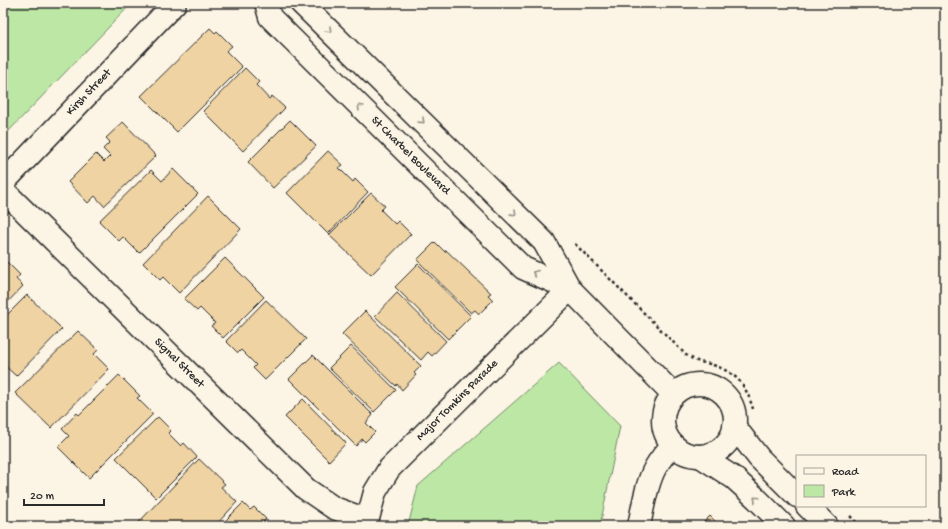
<svg xmlns="http://www.w3.org/2000/svg" width="948" height="529" viewBox="0 0 948 529" font-family="'Gochi Hand',sans-serif">
<style>
.green{fill:#bce7a5;stroke:#748968}
.building{fill:#efd3a3;stroke:#2b2b2b}
.lines{fill:none;stroke-linecap:round;stroke-linejoin:round}
.minor-casing{stroke:#2b2b2b;stroke-width:25}
.path{stroke:#2b2b2b;stroke-width:2.5;stroke-dasharray:3 3;stroke-linecap:butt}
.minor{stroke:#fcf5e5;stroke-width:22}
.oneway{stroke:#949088}
.labels{text-anchor:middle;dominant-baseline:central;stroke-width:3;stroke-linejoin:round;paint-order:stroke}
.street-label{font-size:12px;fill:#2b2b2b;stroke:#fcf5e5}
</style>
<rect width="100%" height="100%" fill="#fcf5e5"/>
<filter id="ink" filterUnits="userSpaceOnUse"><feTurbulence type="fractalNoise" baseFrequency=".025" numOctaves="2"/><feDisplacementMap in="SourceGraphic" scale="8" xChannelSelector="R" yChannelSelector="G"/><feConvolveMatrix kernelMatrix="1 2 1 2 8 2 1 2 1" color-interpolation-filters="sRGB"/></filter>
<g filter="url(#ink)">
<path class="green" d="M 3,3 L 132,3 L 3,137 Z
M 559,363 L 620,426 L 600,526 L 408,526 L 418,486 Z"/>
<path class="building" d="M 210,28 L 215,33 L 217,31 L 232,46 L 226,51 L 242,67 L 177,132 L 141,96 Z
M 245,68 L 259,82 L 256,85 L 269,99 L 272,96 L 285,108 L 243,151 L 203,111 Z
M 290,120 L 316,146 L 273,188 L 248,162 Z
M 123,122 L 156,156 L 104,206 L 95,196 L 88,203 L 68,182 L 96,154 L 104,162 L 110,156 L 103,149 L 110,142 L 106,138 Z
M 328,151 L 343,165 L 339,168 L 353,182 L 355,179 L 368,192 L 328,234 L 287,193 Z
M 173,169 L 198,194 L 139,253 L 123,237 L 119,241 L 99,221 L 151,170 L 162,181 Z
M 371,193 L 385,206 L 381,210 L 395,224 L 398,221 L 411,234 L 371,275 L 329,235 Z
M 208,196 L 241,229 L 179,293 L 163,277 L 160,280 L 143,263 Z
M 435,242 L 445,252 L 446,250 L 491,293 L 488,295 L 493,300 L 479,314 L 475,310 L 471,313 L 417,260 Z
M 225,258 L 264,297 L 223,338 L 211,326 L 215,323 L 200,308 L 197,311 L 184,299 Z
M 7,262 L 20,275 L 16,279 L 23,286 L 3,307 L 3,266 Z
M 418,264 L 471,316 L 448,339 L 395,287 Z
M 397,293 L 446,341 L 432,356 L 428,352 L 421,360 L 375,316 Z
M 27,295 L 62,329 L 16,376 L 3,364 L 3,319 Z
M 266,300 L 306,339 L 265,380 L 253,368 L 256,365 L 241,350 L 238,353 L 226,341 Z
M 365,311 L 421,366 L 414,373 L 416,375 L 402,390 L 397,384 L 396,386 L 342,334 Z
M 78,331 L 98,350 L 94,354 L 109,369 L 51,428 L 15,393 Z
M 351,346 L 396,390 L 374,412 L 329,368 Z
M 313,355 L 373,415 L 366,423 L 375,432 L 365,442 L 362,439 L 356,446 L 289,379 Z
M 119,375 L 140,396 L 137,398 L 153,414 L 89,478 L 58,447 L 69,436 L 62,429 L 77,413 L 79,415 Z
M 303,399 L 346,443 L 329,461 L 285,417 Z
M 158,417 L 171,430 L 168,433 L 181,446 L 184,443 L 197,457 L 156,498 L 116,458 Z
M 199,459 L 225,484 L 221,487 L 237,502 L 215,526 L 143,526 L 139,522 Z
M 243,503 L 250,510 L 254,507 L 266,519 L 260,526 L 220,526 Z
M 710,516 L 720,526 L 700,526 Z"/>
<g class="lines">
<defs>
<g id="minor">
<path id="s1" d="M 266,3 L 270,17 L 523,268 L 570,289"/>
<path d="M 301,3 L 544,242 L 570,289 L 673,394"/>
<path id="s2" d="M 3,183 L 175,3"/>
<path id="s3" d="M 3,190 L 306,489 L 334,508 L 367,520"/>
<circle cx="699" cy="420" r="36"/>
<path d="M 734,426 L 759,458 L 797,496"/>
<path d="M 700,456 L 734,478 L 757,499 L 784,526"/>
<path d="M 807,506 L 827,526"/>
<path id="s4" d="M 366,526 L 375,492 L 389,469 L 570,289"/>
<path d="M 639,526 C 643,507 646,485 655,468 C 660,459 666,452 673,445"/>
</g>
</defs>
<use href="#minor" class="minor-casing"/>
<path class="path" d="M 575,244 L 686,355 C 690,357 694,360 697,361 C 702,363 708,363 713,365 C 737,373 746,385 753,409
M 850,516 L 860,526"/>
<use href="#minor" class="minor"/>
</g>
<defs><path id="oneway-chevron" d="M-2-3.5L2.5 0L-2 3.5" fill="none" stroke-width="1.6" stroke-linecap="round" stroke-linejoin="round"/></defs>
<g class="oneway">
<use href="#oneway-chevron" transform="translate(329 30) rotate(44)"/>
<use href="#oneway-chevron" transform="translate(360 107) rotate(-135)"/>
<use href="#oneway-chevron" transform="translate(422 121) rotate(44)"/>
<use href="#oneway-chevron" transform="translate(514 213) rotate(44)"/>
<use href="#oneway-chevron" transform="translate(535 273) rotate(-157)"/>
<use href="#oneway-chevron" transform="translate(756 499) rotate(-137)"/>
</g>
</g>
<g class="labels">
<g class="street-label">
<text stroke="none"><textPath href="#s2" startOffset="125">Kirsh Street</textPath></text>
<text stroke="none"><textPath href="#s1" startOffset="212">St Charbel Boulevard</textPath></text>
<text stroke="none"><textPath href="#s3" startOffset="247">Signal Street</textPath></text>
<text stroke="none"><textPath href="#s4" startOffset="159">Major Tomkins Parade</textPath></text>
</g>
</g>
<rect width="948" height="529" fill="none" stroke="#fcf5e5" stroke-width="16"/>
<rect x="8" y="8" width="932" height="513" fill="none" stroke="#2b2b2b" stroke-width="1.5" filter="url(#ink)"/>
<rect x="796" y="455" width="130" height="52" fill="#fcf5e5" stroke="#a8a49b"/>
<rect x="804" y="468" width="20" height="6" fill="#fcf5e5" stroke="#a8a49b"/>
<text x="832" y="475" font-size="12" fill="#2b2b2b">Road</text>
<rect x="804" y="485" width="20" height="12" fill="#bce7a5" stroke="#a8a49b"/>
<text x="832" y="495" font-size="12" fill="#2b2b2b">Park</text>
<path d="M24 499v6h80v-6" fill="none" stroke="#2b2b2b" stroke-width="2"/>
<text x="30" y="499" font-size="12" fill="#2b2b2b" stroke="#fcf5e5" stroke-width="3" paint-order="stroke">20 m</text>
</svg>
